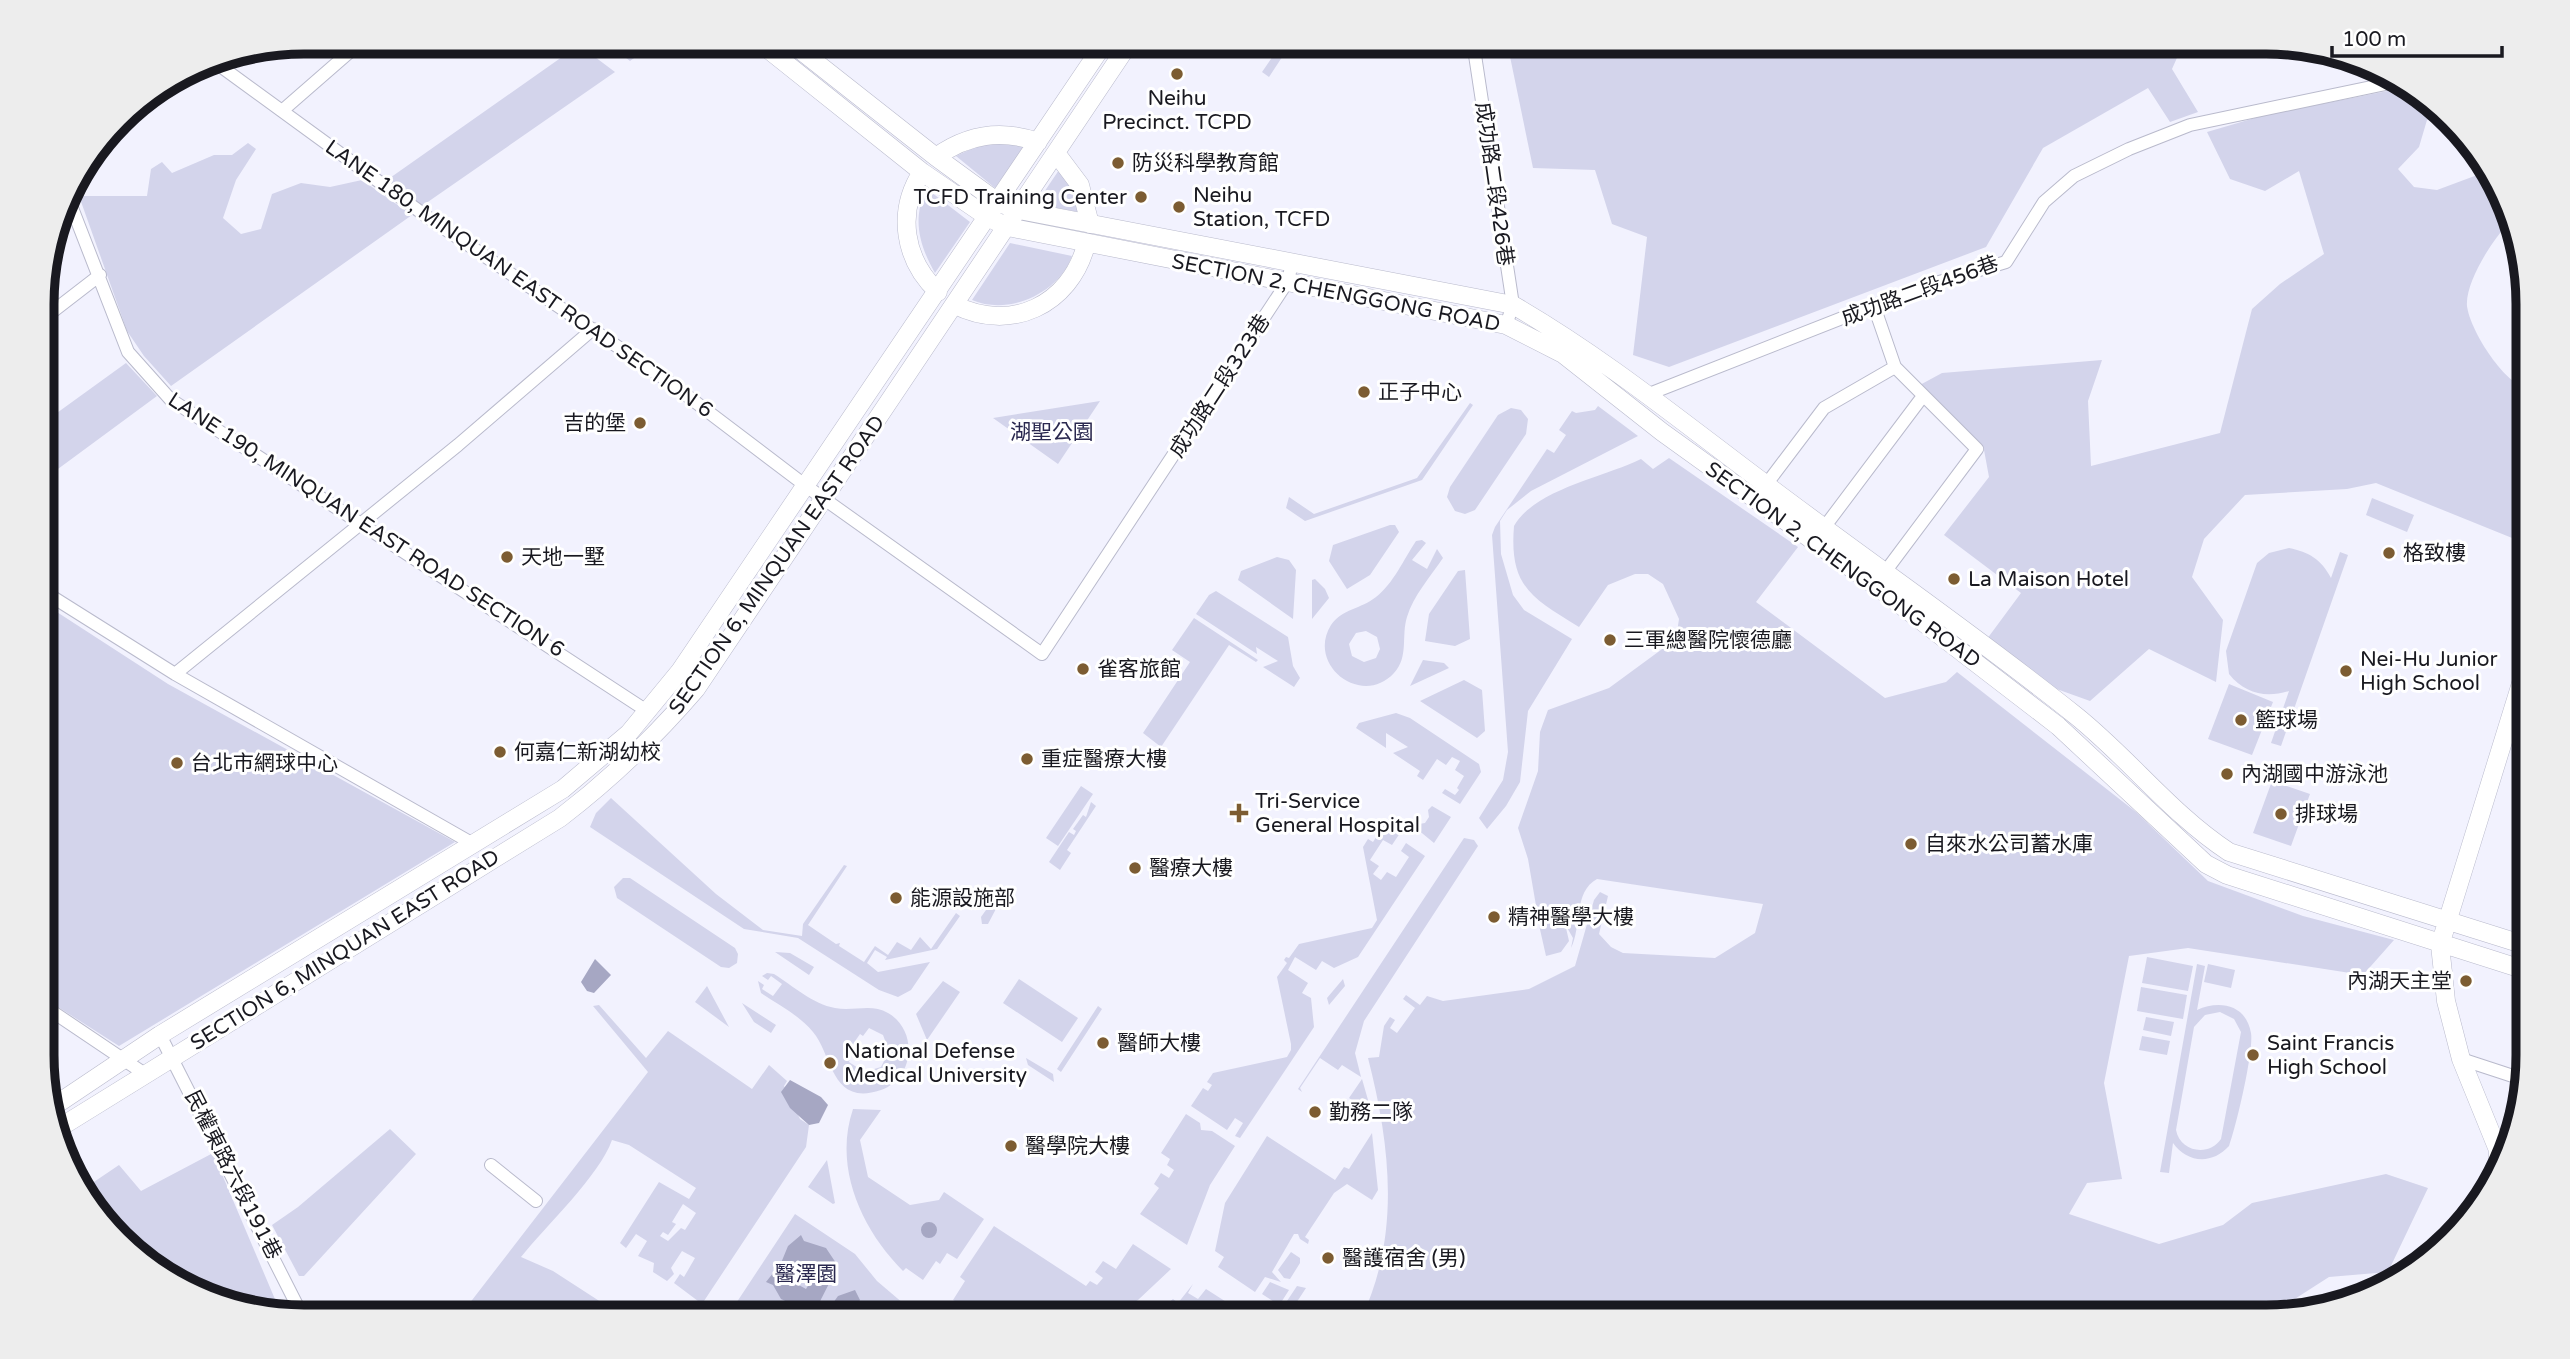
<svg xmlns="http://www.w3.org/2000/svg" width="2570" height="1359" viewBox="0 0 2570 1359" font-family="'Varela Round','Noto Sans TC',sans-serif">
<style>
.green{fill:#d3d4eb;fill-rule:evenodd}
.water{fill:#a6a7c3;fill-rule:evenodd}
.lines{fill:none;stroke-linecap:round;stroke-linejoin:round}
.street-casing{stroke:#b9bacc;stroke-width:14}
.secondary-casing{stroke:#b9bacc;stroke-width:19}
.street{stroke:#fff;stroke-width:12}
.secondary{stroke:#fff;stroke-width:18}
.poi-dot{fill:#7c5c32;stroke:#fff;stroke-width:2.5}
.labels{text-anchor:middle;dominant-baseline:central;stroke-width:6;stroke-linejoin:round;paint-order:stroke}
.poi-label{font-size:21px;fill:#191920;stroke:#fff;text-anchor:start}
.street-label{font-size:21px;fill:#191920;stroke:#fff}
.park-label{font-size:21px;fill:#2a284f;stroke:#fff}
.rim{fill:none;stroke:#191920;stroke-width:9}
</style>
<rect width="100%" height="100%" fill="#f2f2fe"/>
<path class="green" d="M 606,42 L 656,42 L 630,61 Z
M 1270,42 L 1292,42 L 1269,77 L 1262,72 L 1273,56 Z
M 1507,42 L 2184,42 L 2172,69 L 2198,112 L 2170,122 L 2148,88 L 2043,148 L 1986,247 L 1669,367 L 1633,355 L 1647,237 L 1612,224 L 1595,170 L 1533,168 Z
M 579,45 L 615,72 L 422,206 L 387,180 Z
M 2408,87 L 2445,114 L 2427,120 L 2419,147 L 2398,169 L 2414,187 L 2437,190 L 2480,174 L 2508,224 C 2492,240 2465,283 2467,306 C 2470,330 2503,382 2526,388 L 2527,544 L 2376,483 L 2347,489 L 2245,495 L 2204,539 L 2192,577 L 2223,620 L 2216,682 L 2149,649 L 2090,701 L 2040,683 L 1987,639 L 2021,593 L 1944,535 L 1989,477 L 1984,450 L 1918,386 L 1942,373 L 2102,360 L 2088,401 L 2091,466 L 2220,433 L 2252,309 L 2280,284 L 2324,254 L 2299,171 L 2265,191 L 2230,179 L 2207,132 L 2265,115 Z
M 248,143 L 256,149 L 236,180 L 223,218 L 241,234 L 261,229 L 272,194 L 301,183 L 330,187 L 362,180 L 412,215 L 171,386 L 144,356 L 127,331 L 79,196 L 147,196 L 151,169 L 162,162 L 172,173 L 214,155 L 232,155 Z
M 1007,143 L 1024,147 L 995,188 L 956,156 L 980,145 Z
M 1059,170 L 1071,186 L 1079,212 L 1036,204 Z
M 927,189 L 970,222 L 935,273 C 920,247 911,218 927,189 Z
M 1010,243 L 1072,256 C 1059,293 1009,316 972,300 Z
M 126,363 L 157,396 L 43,480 L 43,423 Z
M 1100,401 L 1058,464 L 993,418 Z
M 1470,403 L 1473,405 L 1422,480 L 1305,521 L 1286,508 L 1289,497 L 1314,514 L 1417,478 Z
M 1598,406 L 1638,436 L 1531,491 L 1507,510 L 1500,521 L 1501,554 L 1513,595 L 1524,610 L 1572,639 L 1528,711 L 1520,782 L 1506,806 L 1487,829 L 1479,818 L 1503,780 L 1508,752 L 1492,535 L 1495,527 L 1547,449 L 1554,453 L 1566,435 L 1559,430 L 1572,411 L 1576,413 L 1595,410 Z
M 1511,408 L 1521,410 L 1528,419 L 1526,434 L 1475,510 L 1465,514 L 1455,511 L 1447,497 L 1450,487 L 1498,415 Z
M 1669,458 L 1798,547 L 1756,602 L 1885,698 L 1946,682 L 1957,672 L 2136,812 L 2208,881 L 2303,916 L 2394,940 L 2363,975 L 2188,948 L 2129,956 L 2104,1083 L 2122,1179 L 2087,1183 L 2069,1214 L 2159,1244 L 2223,1225 L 2252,1203 L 2386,1174 L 2428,1188 L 2388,1272 L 2329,1277 L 2290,1302 L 2288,1315 L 2282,1316 L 1362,1317 C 1401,1233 1390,1144 1368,1058 L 1379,1057 L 1384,1026 L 1390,1017 L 1395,1020 L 1390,1028 L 1397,1033 L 1415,1008 L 1403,999 L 1406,995 L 1420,1005 L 1427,996 L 1443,1001 L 1529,989 L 1575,966 L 1594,900 L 1600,892 L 1608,896 L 1599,934 L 1611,947 L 1623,953 L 1715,958 L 1755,933 L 1763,904 L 1597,879 C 1573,892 1582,927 1571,948 L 1573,938 L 1565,924 L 1555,920 L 1539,923 L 1528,859 L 1518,828 L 1538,771 L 1540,732 L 1548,710 L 1609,688 L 1669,644 L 1677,632 L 1679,619 L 1663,584 L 1648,574 L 1635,574 L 1608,585 L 1579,627 C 1532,598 1509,587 1514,526 C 1535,489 1605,477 1641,459 L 1653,469 Z
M 2372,498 L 2414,515 L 2407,532 L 2366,515 Z
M 1390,525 L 1395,525 L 1399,532 L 1370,575 L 1347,589 L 1329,561 L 1333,545 Z
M 1422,540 L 1426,543 L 1412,560 L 1427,569 L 1437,549 L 1443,558 C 1431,576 1413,596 1407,617 C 1401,636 1409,657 1394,673 C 1362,708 1306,665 1331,625 C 1342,609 1361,609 1376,597 C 1393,584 1404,559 1416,541 ZM 1366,631 L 1377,637 L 1380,649 L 1376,658 L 1364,662 L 1352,656 L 1349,644 L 1356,633 Z
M 2289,548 C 2309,552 2321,559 2331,578 L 2340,552 L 2348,555 L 2281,746 L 2271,743 L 2289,691 C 2266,698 2245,694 2229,674 L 2226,651 L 2257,563 L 2269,553 Z
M 1277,557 L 1289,560 L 1296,570 L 1293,619 L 1238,580 L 1241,571 Z
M 1465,570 L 1470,639 L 1455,646 L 1425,641 L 1429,614 L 1458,571 Z
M 1315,579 L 1325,589 L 1329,598 L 1312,619 L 1312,580 Z
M 1216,591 L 1288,637 L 1293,666 L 1300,678 L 1294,687 L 1263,667 L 1278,661 L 1256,647 L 1257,654 L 1196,614 L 1209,595 Z
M 43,603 L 168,684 L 455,842 L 119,1046 L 44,998 Z
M 1194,618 L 1258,660 L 1256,662 L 1229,645 L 1161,747 L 1143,733 L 1190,662 L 1172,650 Z
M 1423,660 L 1444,663 L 1449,668 L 1410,686 Z
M 1464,680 L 1482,690 L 1485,731 L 1477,738 L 1420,701 Z
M 2229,684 L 2273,702 L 2252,755 L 2208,739 Z
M 1396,713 L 1410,718 L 1479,764 L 1481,772 L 1460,804 L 1442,793 L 1445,789 L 1455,795 L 1459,790 L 1457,788 L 1464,776 L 1455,770 L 1460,761 L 1452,757 L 1446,765 L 1437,759 L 1423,780 L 1417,776 L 1420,771 L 1393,753 L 1408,747 L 1386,733 L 1386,748 L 1356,728 L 1359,723 Z
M 2272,781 L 2310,794 L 2291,846 L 2253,833 Z
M 1081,786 L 1093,794 L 1058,846 L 1046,838 Z
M 611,798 L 716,894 L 763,930 L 802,936 L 803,924 L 844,865 L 847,866 L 808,925 L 836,944 L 840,943 L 839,946 L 864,962 L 875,946 L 888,955 L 897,942 L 911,950 L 920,937 L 931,949 L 956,913 L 960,916 L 937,949 L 885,960 L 887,957 L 875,950 L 867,963 L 878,972 L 930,962 L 911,990 L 898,997 L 879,990 L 798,938 L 744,929 L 590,827 L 596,813 Z
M 1091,802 L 1096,806 L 1067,850 L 1071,853 L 1060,870 L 1049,862 L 1069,832 L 1074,835 L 1076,831 L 1073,829 L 1083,815 L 1086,817 Z
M 1432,806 L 1451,817 L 1434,843 L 1417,829 L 1419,824 L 1425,823 L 1429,817 L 1428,810 Z
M 1388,819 L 1404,827 L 1392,845 L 1383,840 L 1370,860 L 1379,866 L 1373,874 L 1381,880 L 1387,872 L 1396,877 L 1409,857 L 1401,851 L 1406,843 L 1425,856 L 1358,957 L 1334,968 L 1322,961 L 1316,970 L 1295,957 L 1288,970 L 1308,983 L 1302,993 L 1311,998 L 1314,1027 L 1240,1138 L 1235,1136 L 1243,1123 L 1235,1118 L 1227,1130 L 1191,1106 L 1203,1088 L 1208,1091 L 1212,1085 L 1207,1082 L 1213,1073 L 1287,1057 L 1291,1050 L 1291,1044 L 1277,977 L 1287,963 L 1284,960 L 1286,957 L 1289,958 L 1299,944 L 1372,928 L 1377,920 L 1363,847 L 1368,839 L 1373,842 Z
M 1464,838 L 1474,840 L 1478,846 L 1364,1021 L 1355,1053 L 1361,1077 L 1342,1065 L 1338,1070 L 1320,1058 L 1300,1088 L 1302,1092 L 1298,1089 Z
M 623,878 L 630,878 L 735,948 L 738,954 L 737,963 L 729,968 L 721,967 L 617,898 L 614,887 Z
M 991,903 L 998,905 L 988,924 L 982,924 L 981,917 Z
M 1554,922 L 1566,928 L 1569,941 L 1561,952 L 1546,956 L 1539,925 Z
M 775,952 L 790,953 L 814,967 L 809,975 Z
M 2147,957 L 2193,966 L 2188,991 L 2142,983 Z
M 2197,964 L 2205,966 L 2197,1010 C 2219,1000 2246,1004 2251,1033 C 2254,1051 2236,1127 2229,1146 C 2212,1165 2187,1163 2173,1143 L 2169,1173 L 2160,1172 ZM 2220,1012 L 2234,1019 L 2241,1032 L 2221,1139 C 2209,1157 2180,1152 2176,1130 L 2194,1027 L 2205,1015 Z
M 2208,964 L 2235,970 L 2231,988 L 2204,982 Z
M 767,973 L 774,974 C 793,986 813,1004 835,1008 C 853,1012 871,1003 888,1013 C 918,1030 915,1078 881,1090 C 831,1107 833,1056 813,1032 C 799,1015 779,1005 761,993 L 758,981 L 764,985 L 762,989 L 773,996 L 782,984 L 771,976 L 768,980 L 762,976 ZM 869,1028 L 883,1035 L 889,1051 L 881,1067 L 864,1072 L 849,1062 L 852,1052 L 849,1050 L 860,1034 L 863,1036 Z
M 1019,979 L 1078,1018 L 1062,1042 L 1003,1003 Z
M 1343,979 L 1345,986 L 1329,1005 L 1327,998 Z
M 943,981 L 960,992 L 927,1040 L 916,1014 Z
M 707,986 L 729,1027 L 695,1002 Z
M 2141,987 L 2187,995 L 2183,1019 L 2137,1011 Z
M 742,1003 L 776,1025 L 771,1033 L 754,1022 Z
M 599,1005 L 646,1058 L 668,1031 L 752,1089 L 769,1065 L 787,1081 L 784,1086 L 800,1119 L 809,1125 L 806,1147 L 702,1304 L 674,1283 L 680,1274 L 684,1277 L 695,1258 L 682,1251 L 671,1268 L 674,1274 L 667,1281 L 653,1272 L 654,1263 L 638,1256 L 647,1241 L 636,1234 L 626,1248 L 620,1243 L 659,1182 L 689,1199 L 696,1188 L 629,1145 L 612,1140 C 600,1175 545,1227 521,1257 L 553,1271 L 624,1317 L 459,1317 L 648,1072 L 593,1006 ZM 683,1204 L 696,1213 L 685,1230 L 681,1228 L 668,1241 L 660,1236 L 663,1232 L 668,1235 L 676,1224 L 672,1222 Z
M 1098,1006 L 1102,1009 L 1061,1072 L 1057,1069 Z
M 2146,1017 L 2174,1022 L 2171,1036 L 2143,1030 Z
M 2142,1036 L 2170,1041 L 2167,1055 L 2139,1050 Z
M 1026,1058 L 1053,1074 L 1054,1082 L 1028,1065 Z
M 1362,1079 L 1372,1114 L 1349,1098 Z
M 853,1109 L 881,1110 L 860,1140 L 868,1177 L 910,1205 L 939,1200 L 944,1192 L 984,1219 L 957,1259 L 947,1253 L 940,1264 L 936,1261 L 923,1280 L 906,1268 L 903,1271 C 862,1230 833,1168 853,1109 Z
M 1186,1114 L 1200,1123 L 1201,1130 L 1212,1131 L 1235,1146 L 1210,1185 L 1187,1245 L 1140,1214 L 1159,1188 L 1154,1184 L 1161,1173 L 1169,1178 L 1174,1170 L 1167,1165 L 1170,1159 L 1161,1153 Z
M 390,1129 L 416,1154 L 304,1276 L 299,1276 L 272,1225 L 298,1207 Z
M 1372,1133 L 1378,1190 L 1372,1200 L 1347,1184 L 1334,1193 L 1305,1237 L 1309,1240 L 1308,1244 L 1300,1239 L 1298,1234 L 1294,1234 L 1272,1272 L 1281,1282 L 1265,1277 L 1255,1292 L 1218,1267 L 1224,1257 L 1215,1251 L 1225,1203 L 1267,1136 L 1335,1180 L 1344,1167 L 1349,1169 Z
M 213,1153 L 280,1311 C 251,1304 219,1300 191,1290 C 159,1280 94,1221 82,1190 L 119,1165 L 141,1191 Z
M 827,1160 L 835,1203 L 833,1204 L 808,1187 Z
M 795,1214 L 855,1254 L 877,1281 L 904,1304 L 896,1317 L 779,1317 L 757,1302 L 747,1317 L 727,1317 Z
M 994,1226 L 1086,1286 L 1090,1281 L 1097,1285 L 1103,1278 L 1095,1272 L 1103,1261 L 1116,1269 L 1133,1244 L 1171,1269 L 1138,1300 L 1109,1317 L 973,1317 L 974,1312 L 953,1300 L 965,1281 L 960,1277 Z
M 1291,1252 L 1300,1258 L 1300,1263 L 1290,1279 L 1284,1278 L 1278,1270 Z
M 1270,1282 L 1289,1290 L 1275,1312 L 1273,1308 L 1276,1303 L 1262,1294 Z
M 1193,1284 L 1188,1293 L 1198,1299 L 1206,1289 L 1242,1312 L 1239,1317 L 1151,1317 L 1173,1299 L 1178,1303 Z
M 1297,1286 L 1306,1288 L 1287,1317 L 1280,1317 L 1281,1310 Z"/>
<path class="water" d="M 595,959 L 611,975 L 594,993 L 587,991 L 581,982 Z
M 790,1080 L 821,1097 L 828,1105 L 819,1123 L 809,1125 L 790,1108 L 781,1092 Z
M921 1230a8 8 0 1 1 16 0a8 8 0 1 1-16 0Z
M 801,1235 L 804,1241 L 826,1248 L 838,1266 L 812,1317 L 803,1317 L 800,1308 L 781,1299 L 773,1285 L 766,1282 L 781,1263 L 788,1246 ZM 807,1261 L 812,1266 L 814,1276 L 806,1289 L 797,1284 L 795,1277 L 799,1265 Z
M 855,1290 L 860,1300 L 849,1317 L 823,1317 L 838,1296 Z"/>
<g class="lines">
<defs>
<path id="street" d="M 1473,42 L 1513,305 L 1506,325
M 212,60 L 426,216 L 665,379 L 806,486 L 1042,654 L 1288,281 L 1292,263
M 283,110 L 361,42
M 67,195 L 128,352 L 170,399 L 647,711
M 1874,306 L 1895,367 L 1977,449 L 1885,572
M 43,319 L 100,275
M 1649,394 L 1916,289 L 2006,262 L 2044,202 L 2074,176 L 2129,149 L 2190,125 L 2400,81
M 1762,490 L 1824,408 L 1895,367
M 1820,533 L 1923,396
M 43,591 L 175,674 L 475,845
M 175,674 L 458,445 L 593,329
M 44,1006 L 145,1074
M 160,1035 L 303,1317
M 2461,1059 L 2522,1079
M 491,1165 L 536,1201"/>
<path id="secondary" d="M 759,42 L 922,172 L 989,218 L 1008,227 L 1506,325 L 1563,354 L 1662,432 L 1876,586 L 2058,726 L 2206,864 L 2227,875 L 2528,971
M 790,42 L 936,157 L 999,203 L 1019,210 L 1513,305 C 1603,357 1681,421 1764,483 C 1867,561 1974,634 2075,715 C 2129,758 2171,814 2229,852 L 2528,946
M 1056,153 L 1080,185 L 1090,224
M 936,157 C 968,134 1001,129 1038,142
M 2483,158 L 2485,162
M 922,172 C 896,212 904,260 938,292
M 955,305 C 1011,333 1070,305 1086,245
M 51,1108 L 160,1035 L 563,789 L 629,733 L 680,671 L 1105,42
M 59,1128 L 560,818 C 611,779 654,738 696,689 L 1130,42
M 2498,1175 L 2498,1150 L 2461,1059 L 2446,1001 L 2440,945 L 2527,664"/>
</defs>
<use href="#street" class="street-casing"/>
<use href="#secondary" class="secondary-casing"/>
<use href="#street" class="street"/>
<use href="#secondary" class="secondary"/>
</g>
<g class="poi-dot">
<circle cx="1177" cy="74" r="7"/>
<circle cx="1118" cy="163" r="7"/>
<circle cx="1141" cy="197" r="7"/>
<circle cx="1179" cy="207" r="7"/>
<circle cx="1364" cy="392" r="7"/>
<circle cx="640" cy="423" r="7"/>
<circle cx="2389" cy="553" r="7"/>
<circle cx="507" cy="557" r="7"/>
<circle cx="1954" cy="579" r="7"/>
<circle cx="1610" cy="640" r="7"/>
<circle cx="1083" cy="669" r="7"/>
<circle cx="2346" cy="671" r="7"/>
<circle cx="2241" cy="720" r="7"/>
<circle cx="500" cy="752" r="7"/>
<circle cx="1027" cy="759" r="7"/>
<circle cx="177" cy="763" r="7"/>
<circle cx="2227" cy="774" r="7"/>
<path d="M1235.5 802.5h7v7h7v7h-7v7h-7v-7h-7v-7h7z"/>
<circle cx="2281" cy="814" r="7"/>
<circle cx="1911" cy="844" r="7"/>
<circle cx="1135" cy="868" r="7"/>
<circle cx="896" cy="898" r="7"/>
<circle cx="1494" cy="917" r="7"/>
<circle cx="2466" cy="981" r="7"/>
<circle cx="1103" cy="1043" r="7"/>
<circle cx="2253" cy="1055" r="7"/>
<circle cx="830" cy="1063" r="7"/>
<circle cx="1315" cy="1112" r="7"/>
<circle cx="1011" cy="1146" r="7"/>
<circle cx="1328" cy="1258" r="7"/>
</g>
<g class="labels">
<g class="poi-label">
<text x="1177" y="98" text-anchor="middle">Neihu<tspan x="1177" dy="24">Precinct. TCPD</tspan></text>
<text x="1132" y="163">防災科學教育館</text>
<text x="1193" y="195">Neihu<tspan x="1193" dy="24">Station, TCFD</tspan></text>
<text x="1127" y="197" text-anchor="end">TCFD Training Center</text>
<text x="1378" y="392">正子中心</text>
<text x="626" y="423" text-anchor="end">吉的堡</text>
<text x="2403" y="553">格致樓</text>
<text x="521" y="557">天地一墅</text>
<text x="1968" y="579">La Maison Hotel</text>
<text x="1624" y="640">三軍總醫院懷德廳</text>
<text x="2360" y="659">Nei-Hu Junior<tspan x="2360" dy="24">High School</tspan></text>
<text x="1097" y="669">雀客旅館</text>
<text x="2255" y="720">籃球場</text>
<text x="514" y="752">何嘉仁新湖幼校</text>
<text x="1041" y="759">重症醫療大樓</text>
<text x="191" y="763">台北市網球中心</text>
<text x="2241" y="774">內湖國中游泳池</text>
<text x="1255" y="801">Tri-Service<tspan x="1255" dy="24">General Hospital</tspan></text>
<text x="2295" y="814">排球場</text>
<text x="1925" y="844">自來水公司蓄水庫</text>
<text x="1149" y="868">醫療大樓</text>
<text x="910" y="898">能源設施部</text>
<text x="1508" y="917">精神醫學大樓</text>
<text x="2452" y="981" text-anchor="end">內湖天主堂</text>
<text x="1117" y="1043">醫師大樓</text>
<text x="2267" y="1043">Saint Francis<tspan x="2267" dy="24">High School</tspan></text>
<text x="844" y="1051">National Defense<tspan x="844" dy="24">Medical University</tspan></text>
<text x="1329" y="1112">勤務二隊</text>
<text x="1025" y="1146">醫學院大樓</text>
<text x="1342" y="1258">醫護宿舍 (男)</text>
</g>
<g class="street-label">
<text transform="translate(1494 184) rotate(82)">成功路二段426巷</text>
<text transform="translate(519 279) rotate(35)">LANE 180, MINQUAN EAST ROAD SECTION 6</text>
<text transform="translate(1920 291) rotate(-20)">成功路二段456巷</text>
<text transform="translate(1336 293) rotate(11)">SECTION 2, CHENGGONG ROAD</text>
<text transform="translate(1220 386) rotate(-57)">成功路二段323巷</text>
<text transform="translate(366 525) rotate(33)">LANE 190, MINQUAN EAST ROAD SECTION 6</text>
<text transform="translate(777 565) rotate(-55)">SECTION 6, MINQUAN EAST ROAD</text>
<text transform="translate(1843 565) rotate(36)">SECTION 2, CHENGGONG ROAD</text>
<text transform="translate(345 950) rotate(-32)">SECTION 6, MINQUAN EAST ROAD</text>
<text transform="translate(233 1175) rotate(63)">民權東路六段191巷</text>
</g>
<g class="park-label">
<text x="1052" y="432">湖聖公園</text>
<text x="806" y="1274">醫澤園</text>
</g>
</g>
<path d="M0 0H2570V1359H0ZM304 54H2266A250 250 0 0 1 2516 304V1055A250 250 0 0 1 2266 1305H304A250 250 0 0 1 54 1055V304A250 250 0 0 1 304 54Z" fill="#ededed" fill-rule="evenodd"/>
<path class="rim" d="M304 54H2266A250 250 0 0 1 2516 304V1055A250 250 0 0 1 2266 1305H304A250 250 0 0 1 54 1055V304A250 250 0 0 1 304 54Z"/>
<path d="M2332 46v10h170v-10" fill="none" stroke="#191920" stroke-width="3.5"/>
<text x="2342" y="46" font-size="21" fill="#191920" stroke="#ffffff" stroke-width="5" paint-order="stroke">100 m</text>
</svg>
